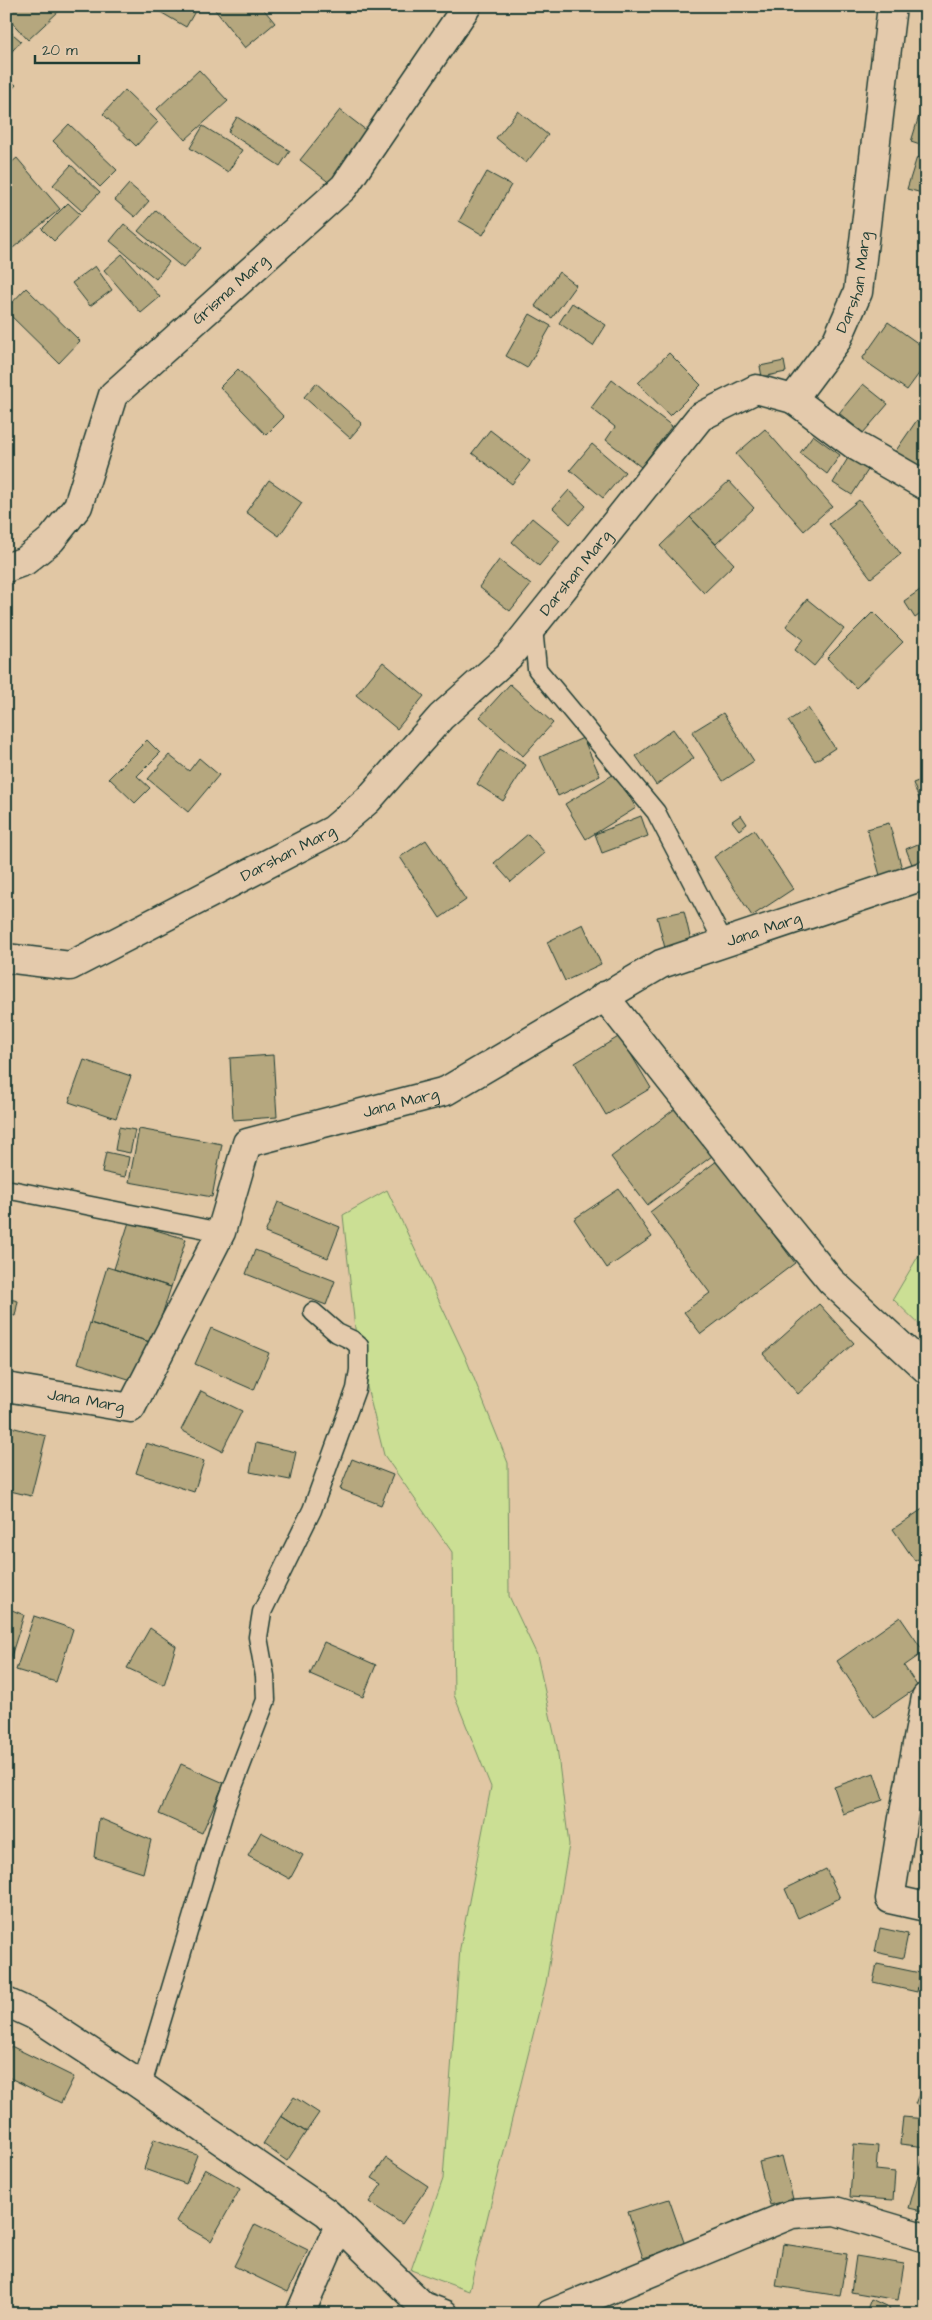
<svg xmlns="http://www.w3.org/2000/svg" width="932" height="2320" viewBox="0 0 932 2320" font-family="'Architects Daughter',sans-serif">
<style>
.green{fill:#cbdf94;stroke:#758e64}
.building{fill:#b5a77e;stroke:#1f3d34}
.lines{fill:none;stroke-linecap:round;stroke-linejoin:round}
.lane-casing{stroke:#1f3d34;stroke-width:21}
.street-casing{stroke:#1f3d34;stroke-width:31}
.lane{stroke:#e4caac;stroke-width:18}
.street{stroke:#e4caac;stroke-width:28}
.labels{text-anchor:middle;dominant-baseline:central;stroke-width:4;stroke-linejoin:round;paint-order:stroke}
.street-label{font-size:16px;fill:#1f3d34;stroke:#e4caac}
</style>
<rect width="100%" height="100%" fill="#e1c7a4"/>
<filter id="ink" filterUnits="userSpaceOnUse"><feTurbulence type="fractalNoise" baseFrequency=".02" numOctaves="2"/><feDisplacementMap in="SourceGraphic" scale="10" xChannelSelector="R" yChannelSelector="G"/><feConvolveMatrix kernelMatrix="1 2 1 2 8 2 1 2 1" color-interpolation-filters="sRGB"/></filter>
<g filter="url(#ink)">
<path class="green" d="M 387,1190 L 465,1356 L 508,1463 L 509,1596 L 537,1655 L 557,1747 L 569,1845 L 546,1983 L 469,2291 L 411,2270 L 443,2179 L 460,1948 L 491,1787 L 454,1695 L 452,1552 L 384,1455 L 357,1347 L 343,1215 Z
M 926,1243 L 926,1331 L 893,1299 Z"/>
<path class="building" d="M 6,6 L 54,6 L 59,11 L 28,40 L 6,16 Z
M 150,6 L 198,6 L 186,27 Z
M 212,6 L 261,6 L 275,23 L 245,48 Z
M 6,28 L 21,41 L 6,58 Z
M 199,70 L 228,101 L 185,140 L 157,109 Z
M 6,77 L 16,85 L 6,96 Z
M 125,90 L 158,122 L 136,146 L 103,114 Z
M 925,96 L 926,96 L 926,147 L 911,142 Z
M 340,110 L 371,134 L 331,184 L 300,160 Z
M 518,111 L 548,135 L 526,163 L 496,138 Z
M 237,117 L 290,151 L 280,166 L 228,132 Z
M 69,124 L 117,170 L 100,187 L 53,141 Z
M 203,126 L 242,150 L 228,172 L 190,148 Z
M 917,157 L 926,160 L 926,194 L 907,189 Z
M 17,158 L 60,209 L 13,248 L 6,241 L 6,167 Z
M 71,165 L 100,192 L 82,211 L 53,185 Z
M 487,172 L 511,185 L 483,235 L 459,221 Z
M 129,184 L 149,201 L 135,217 L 115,200 Z
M 68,203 L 80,214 L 54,241 L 42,229 Z
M 156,210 L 201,248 L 183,268 L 138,231 Z
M 124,224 L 169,262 L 156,279 L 110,241 Z
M 122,254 L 160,297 L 141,313 L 104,270 Z
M 95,266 L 112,290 L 90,306 L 72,283 Z
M 559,272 L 576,285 L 552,318 L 535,306 Z
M 26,288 L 80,341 L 59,363 L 6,311 L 6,309 Z
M 572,303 L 606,325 L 593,346 L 559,323 Z
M 530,314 L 551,326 L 527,368 L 506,356 Z
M 888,322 L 926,349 L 926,364 L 907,390 L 862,359 Z
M 669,353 L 701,385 L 670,416 L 638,383 Z
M 784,361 L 786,372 L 762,377 L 760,366 Z
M 238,369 L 284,417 L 266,435 L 220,387 Z
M 612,380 L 672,426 L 641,467 L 606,440 L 615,427 L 591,408 Z
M 316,383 L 362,424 L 350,438 L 304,397 Z
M 863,384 L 888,404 L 863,433 L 839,413 Z
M 917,420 L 926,426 L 926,458 L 918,469 L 895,452 Z
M 765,429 L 832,506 L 804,531 L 736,454 Z
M 490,430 L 530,461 L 512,484 L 472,453 Z
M 813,435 L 840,455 L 827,474 L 800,453 Z
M 592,444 L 625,472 L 603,498 L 570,470 Z
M 848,458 L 868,470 L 852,495 L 833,483 Z
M 269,480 L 302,503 L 279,536 L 246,512 Z
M 729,481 L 754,508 L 716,544 L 690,517 Z
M 569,490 L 586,506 L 570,524 L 553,508 Z
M 859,500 L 901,554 L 871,578 L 829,524 Z
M 690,517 L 734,564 L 704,593 L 660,546 Z
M 532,518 L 560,541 L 539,566 L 512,542 Z
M 499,560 L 531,585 L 510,611 L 479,587 Z
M 926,586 L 926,610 L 915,618 L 904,601 Z
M 807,599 L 844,629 L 814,666 L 795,650 L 803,639 L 786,626 Z
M 873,612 L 903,642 L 856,688 L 827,658 Z
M 383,662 L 424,696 L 397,729 L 356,695 Z
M 510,684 L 553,723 L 523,756 L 480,717 Z
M 808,708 L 835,748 L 815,761 L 788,721 Z
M 723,713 L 754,761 L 723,781 L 692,732 Z
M 673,729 L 694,758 L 656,785 L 636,756 Z
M 583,738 L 600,776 L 558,796 L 540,757 Z
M 147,740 L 160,753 L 137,776 L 150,788 L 135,803 L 109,778 Z
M 500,749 L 526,765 L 503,801 L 477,784 Z
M 169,755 L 189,771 L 199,758 L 219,775 L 188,812 L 148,779 Z
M 616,773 L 636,808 L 586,839 L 565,804 Z
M 926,778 L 926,817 L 913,783 Z
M 741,815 L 747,824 L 739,830 L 732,821 Z
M 641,816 L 648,836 L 602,853 L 595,834 Z
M 889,823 L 903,872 L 881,879 L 867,829 Z
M 754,830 L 793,889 L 752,916 L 714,857 Z
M 528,834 L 545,853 L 511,882 L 494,863 Z
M 426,840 L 466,900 L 440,918 L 400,857 Z
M 925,841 L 926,862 L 913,867 L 906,849 Z
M 684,911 L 691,941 L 665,948 L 657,917 Z
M 583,924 L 601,964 L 565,981 L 547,942 Z
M 620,1036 L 651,1088 L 606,1115 L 575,1063 Z
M 273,1055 L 277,1117 L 233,1120 L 230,1058 Z
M 84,1060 L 131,1076 L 116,1118 L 69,1102 Z
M 676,1108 L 712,1156 L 647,1205 L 611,1157 Z
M 119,1127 L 135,1130 L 130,1153 L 115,1150 Z
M 139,1129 L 222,1144 L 212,1197 L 129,1182 Z
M 106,1152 L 129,1157 L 125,1177 L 102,1172 Z
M 718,1160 L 795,1263 L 701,1334 L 684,1312 L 710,1293 L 650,1212 Z
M 619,1189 L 652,1237 L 607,1268 L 574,1219 Z
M 278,1202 L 340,1227 L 328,1258 L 265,1233 Z
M 129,1222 L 186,1239 L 171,1287 L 114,1269 Z
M 255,1250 L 335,1281 L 326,1305 L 246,1274 Z
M 107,1267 L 171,1287 L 153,1343 L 90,1323 Z
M 6,1298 L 18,1301 L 15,1316 L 6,1314 Z
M 819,1304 L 854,1343 L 798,1394 L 763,1354 Z
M 90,1323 L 153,1343 L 141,1383 L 78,1363 Z
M 211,1328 L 269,1353 L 254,1390 L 195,1364 Z
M 201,1391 L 242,1411 L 222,1451 L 181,1430 Z
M 11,1427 L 46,1436 L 31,1496 L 6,1490 L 6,1447 Z
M 146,1443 L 204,1461 L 194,1492 L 136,1473 Z
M 256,1443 L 296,1452 L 290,1480 L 250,1472 Z
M 352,1459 L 393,1475 L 381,1505 L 340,1489 Z
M 924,1508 L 926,1554 L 915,1561 L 893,1529 Z
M 12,1610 L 24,1615 L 8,1666 L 6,1627 Z
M 34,1616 L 73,1629 L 56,1682 L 16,1670 Z
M 900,1617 L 924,1652 L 904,1666 L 918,1687 L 874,1717 L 837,1661 Z
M 150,1628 L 176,1646 L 164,1685 L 127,1668 Z
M 324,1642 L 376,1665 L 363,1697 L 310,1674 Z
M 181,1764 L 224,1783 L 202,1833 L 159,1814 Z
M 874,1773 L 883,1800 L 843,1814 L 834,1787 Z
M 99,1818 L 151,1840 L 143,1873 L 94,1857 Z
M 261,1832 L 303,1855 L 290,1879 L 248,1856 Z
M 826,1869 L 840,1898 L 798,1918 L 785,1889 Z
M 880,1928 L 908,1934 L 903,1958 L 875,1952 Z
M 877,1964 L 920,1973 L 917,1992 L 873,1982 Z
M 11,2046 L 74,2077 L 61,2103 L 6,2076 L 6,2056 Z
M 924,2082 L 926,2083 L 926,2108 L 915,2104 Z
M 294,2097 L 319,2113 L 306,2132 L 281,2116 Z
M 281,2116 L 306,2132 L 287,2161 L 263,2144 Z
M 903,2117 L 926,2119 L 926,2147 L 900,2144 Z
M 154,2139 L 197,2155 L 186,2184 L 144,2169 Z
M 854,2144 L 878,2146 L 876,2170 L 895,2172 L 893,2200 L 850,2197 Z
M 925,2150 L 926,2151 L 926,2212 L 909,2208 Z
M 782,2156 L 793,2199 L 770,2205 L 759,2162 Z
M 386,2158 L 428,2186 L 402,2224 L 369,2202 L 382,2184 L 372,2178 Z
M 205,2169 L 240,2189 L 211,2241 L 176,2221 Z
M 669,2199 L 685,2245 L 643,2258 L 628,2212 Z
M 255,2224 L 308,2250 L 288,2292 L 234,2266 Z
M 783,2244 L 847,2254 L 840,2296 L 776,2286 Z
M 856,2256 L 904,2264 L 898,2300 L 851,2292 Z
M 871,2299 L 890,2308 L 887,2314 L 865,2314 Z"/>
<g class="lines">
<defs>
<path id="lane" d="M 533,627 L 537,669 L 656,812 L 724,943
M 6,1189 L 221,1232
M 142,2085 L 226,1805 L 266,1700 L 265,1676 L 258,1637 L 262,1612 L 312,1510 L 356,1389 L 359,1370 L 359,1346 L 352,1340 L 337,1333 L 313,1312"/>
<g id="street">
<path d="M 793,399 L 856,446 L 926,486"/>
<path id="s1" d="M 6,568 L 25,561 L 51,540 L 78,506 L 113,395 L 344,187 L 467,6"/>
<path id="s2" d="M 6,958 L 70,966 L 333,830 L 368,800 L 441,717 L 509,656 L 700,417 L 756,389 L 793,399 L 837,340 L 858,292 L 892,6"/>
<path d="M 604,996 L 768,1204 L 831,1281 L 926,1369"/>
<path id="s3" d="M 6,1387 L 131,1408 L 221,1232 L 247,1143 L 446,1091 L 661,964 L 926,875"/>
<path d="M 926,1697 L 903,1818 L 890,1899 L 926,1907"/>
<path d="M 6,2002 L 34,2015 L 133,2080 L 327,2213 L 423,2306 L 444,2314"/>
<path d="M 300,2314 L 339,2225"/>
<path d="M 550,2314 L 792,2214 L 835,2211 L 926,2238"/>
</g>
</defs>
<use href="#lane" class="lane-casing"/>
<use href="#street" class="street-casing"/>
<use href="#lane" class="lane"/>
<use href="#street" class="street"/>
</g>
</g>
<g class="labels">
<g class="street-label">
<text stroke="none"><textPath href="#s2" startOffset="1150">Darshan Marg</textPath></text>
<text stroke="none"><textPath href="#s1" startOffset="371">Grisma Marg</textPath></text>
<text stroke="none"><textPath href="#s2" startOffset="715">Darshan Marg</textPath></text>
<text stroke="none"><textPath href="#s2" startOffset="310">Darshan Marg</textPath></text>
<text stroke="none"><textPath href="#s3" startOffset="981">Jana Marg</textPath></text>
<text stroke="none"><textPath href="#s3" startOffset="576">Jana Marg</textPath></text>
<text stroke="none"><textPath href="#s3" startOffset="81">Jana Marg</textPath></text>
</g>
</g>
<rect width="932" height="2320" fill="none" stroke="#e4caac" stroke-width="25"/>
<rect x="12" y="12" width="907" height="2295" fill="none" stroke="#1f3d34" stroke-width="2" filter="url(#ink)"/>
<path d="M35 55v8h104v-8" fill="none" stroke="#1f3d34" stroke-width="2.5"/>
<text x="42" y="55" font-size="15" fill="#1f3d34" stroke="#e4caac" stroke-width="4" paint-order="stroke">20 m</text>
</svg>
